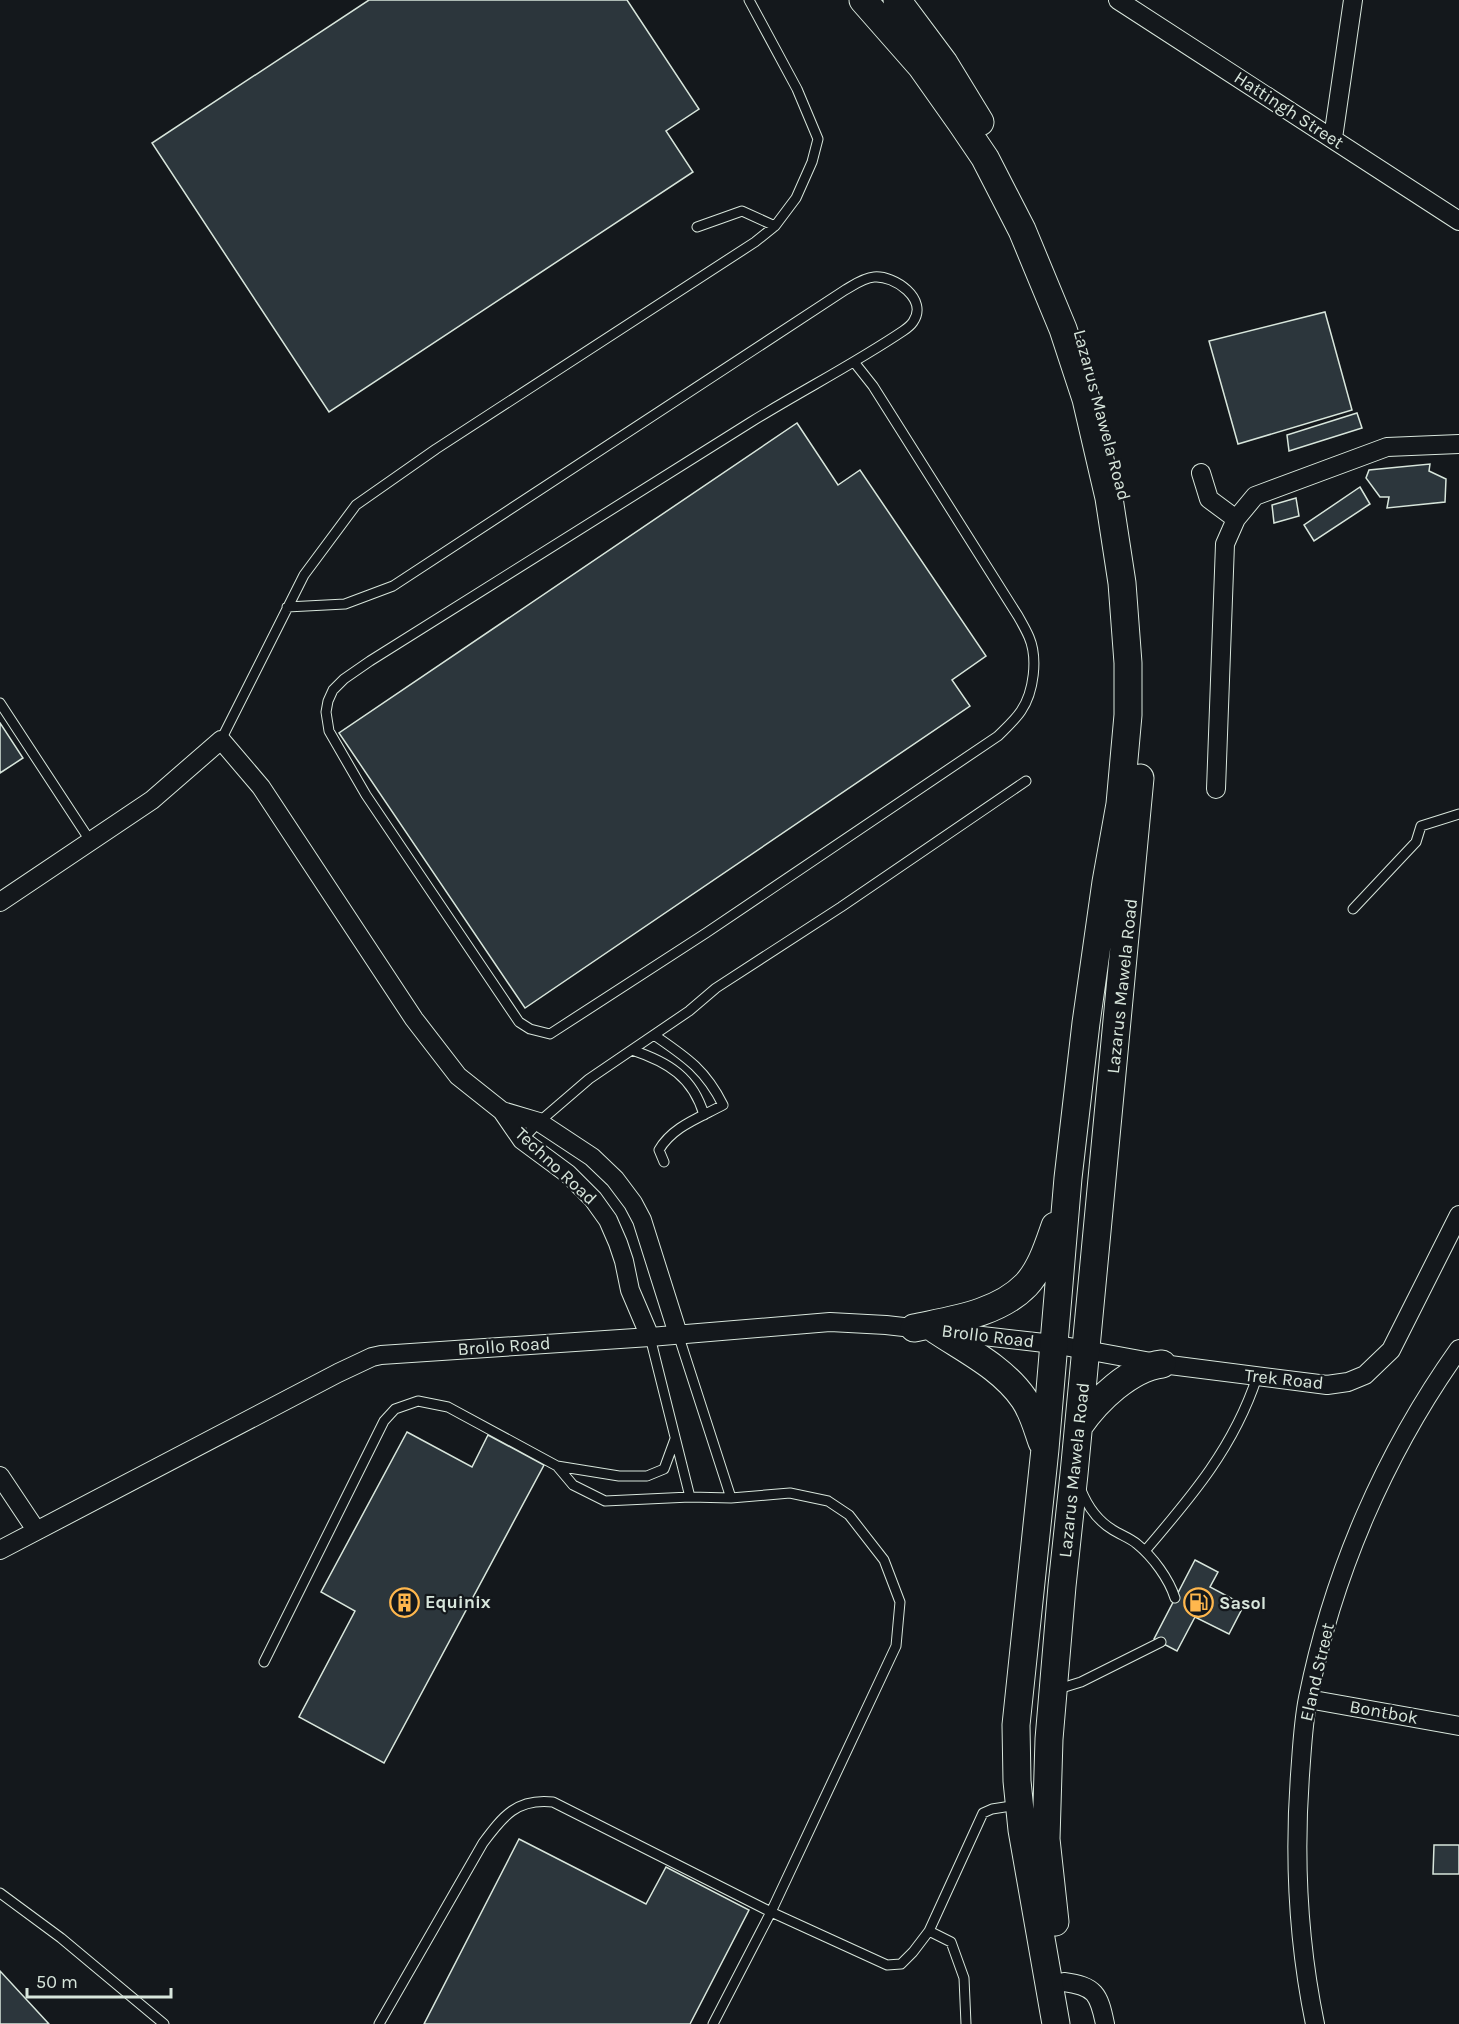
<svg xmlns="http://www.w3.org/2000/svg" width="1459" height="2024" viewBox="0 0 1459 2024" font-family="Karla,sans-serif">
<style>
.building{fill:#2c363c;stroke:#d8e6dc;stroke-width:1.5}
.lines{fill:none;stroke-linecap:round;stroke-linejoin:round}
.service-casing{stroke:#d8e6dc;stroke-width:11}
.minor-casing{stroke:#d8e6dc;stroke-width:20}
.primary-casing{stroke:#d8e6dc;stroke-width:29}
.service{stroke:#14181c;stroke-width:9}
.minor{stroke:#14181c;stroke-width:18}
.primary{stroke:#14181c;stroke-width:27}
.labels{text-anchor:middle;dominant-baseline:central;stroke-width:4.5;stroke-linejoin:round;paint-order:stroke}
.street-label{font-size:18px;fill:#d8e6dc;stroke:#14181c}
.poi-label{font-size:18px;font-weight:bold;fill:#d8e6dc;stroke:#14181c;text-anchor:start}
</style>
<rect width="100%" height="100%" fill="#14181c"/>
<path class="building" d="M 369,0 L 627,0 L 699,109 L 666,131 L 693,172 L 329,412 L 152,143 Z
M 1325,312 L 1352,410 L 1238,444 L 1209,341 Z
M 1357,413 L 1362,428 L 1289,451 L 1287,435 Z
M 797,423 L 838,485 L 860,470 L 986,656 L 952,680 L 970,706 L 525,1008 L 339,733 Z
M 1430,464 L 1429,471 L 1446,479 L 1445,502 L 1387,508 L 1389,497 L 1380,497 L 1366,478 L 1369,470 Z
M 1360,487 L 1370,504 L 1314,541 L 1304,525 Z
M 1296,498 L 1299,516 L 1274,523 L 1272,505 Z
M 0,723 L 23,758 L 0,773 Z
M 407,1432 L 472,1467 L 488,1435 L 544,1465 L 384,1763 L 299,1717 L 355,1611 L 321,1592 Z
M 1195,1560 L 1218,1572 L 1210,1587 L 1244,1605 L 1229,1634 L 1195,1617 L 1177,1651 L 1154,1639 Z
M 519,1839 L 646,1904 L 666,1867 L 749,1910 L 690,2024 L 424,2024 Z
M 1434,1845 L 1459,1845 L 1459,1874 L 1433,1874 Z
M 0,1971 L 49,2024 L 0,2024 Z"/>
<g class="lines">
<defs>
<path id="service" d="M 697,227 L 742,211 L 775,226 L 796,198 L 812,162 L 818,139 L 797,89 L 749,0
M 287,607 L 345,604 L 393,586 L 845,290 C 854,285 863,278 874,277 C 894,275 929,299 913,322 C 911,325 906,329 903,331 C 854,364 801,391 751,422 C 624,501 497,581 370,661 L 344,679 L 333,690 L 328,701 L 326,712 L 329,731 L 366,795 L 519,1022 L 530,1029 L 550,1034 L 706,933 L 998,736 C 1006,728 1015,720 1021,711 C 1034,692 1038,658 1029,637 C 1026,630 1022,623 1018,616 L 873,386 L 854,362
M 0,703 L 91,842
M 221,740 L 304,575 L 356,505 L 436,449 L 755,242 L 775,226
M 1353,909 L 1416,842 L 1421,826 L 1459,814
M 654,1035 C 686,1057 705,1069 723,1105 C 699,1118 672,1127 659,1150 L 664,1162
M 632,1050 C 668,1062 693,1077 704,1115
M 522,1140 L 539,1122 L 589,1079 L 689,1011 L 716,988 L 841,907 L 1026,781
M 678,1334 L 731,1498
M 650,1337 L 690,1497
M 557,1466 L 573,1485 L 605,1501 L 690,1497 L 731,1498 L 790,1493 L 828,1501 L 849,1515 L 884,1560 L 900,1602 L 896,1646 L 771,1912 L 887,1965 L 901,1964 L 913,1952 L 929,1931 L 983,1813 L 992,1809 L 1018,1805
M 1081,1490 C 1087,1505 1098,1521 1113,1530 C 1121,1535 1130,1538 1137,1544 C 1153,1557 1169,1579 1175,1598
M 1145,1551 C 1192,1496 1234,1447 1257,1377
M 264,1662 L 384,1421 L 395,1409 L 418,1401 L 448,1407 L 557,1466 L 619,1476 L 647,1476 L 664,1469 L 675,1439
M 1055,1690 L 1081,1682 L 1161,1642
M 0,1893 L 61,1938 L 164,2024
M 929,1931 L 951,1942 L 964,1978 L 966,2024
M 379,2024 L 483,1843 C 503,1816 517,1798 553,1802 L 771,1912 L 713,2024"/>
<path id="minor" d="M 1118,0 L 1459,221
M 1333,138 L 1353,0
M 1201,473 L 1209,499 L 1236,519
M 1216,789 L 1225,544 L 1236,519 L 1255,496 L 1387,447 L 1459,444
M 0,902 L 152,800 L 221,740 L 261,787 L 414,1019 L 458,1076 L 502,1111 L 522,1140 L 568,1174 L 593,1199 L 608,1220 L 618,1243 L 624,1261 L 630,1290 L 650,1337
M 502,1111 L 539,1122 L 592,1157 L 615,1179 L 633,1203 L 642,1220 L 678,1334
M 0,1476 L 36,1530
M 0,1550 L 338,1373 L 372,1357 L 381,1355 L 650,1337 L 830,1322 L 886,1325 L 1053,1344 L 1162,1364 L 1327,1385 L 1348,1382 L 1365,1375 L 1391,1350 L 1459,1215
M 1308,1699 L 1459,1726
M 1064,1982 C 1095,1986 1099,1994 1105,2024
M 1315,2024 C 1298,1942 1294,1858 1300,1775 C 1302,1749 1303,1723 1308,1698 C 1333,1573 1385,1453 1459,1349"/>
<path id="primary" d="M 863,0 L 921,66 L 962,124 L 985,158 L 1022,230 L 1063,329 L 1086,399 L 1109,498 L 1122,583 L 1128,663 L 1128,715 L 1120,804 L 1106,882 L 1086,1023 L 1068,1178 L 1045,1449 L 1016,1725 L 1017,1781 L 1022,1830 L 1056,2024
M 897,0 L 944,63 L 980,122
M 914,1328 C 951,1320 998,1314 1026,1285 C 1041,1269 1048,1246 1055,1226
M 936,1330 C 966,1350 1003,1368 1024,1399 C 1033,1412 1037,1428 1042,1442
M 1079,1426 C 1097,1400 1130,1368 1162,1364
M 1055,1922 L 1046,1839 L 1049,1739 L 1062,1586 L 1074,1474 L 1140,778"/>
</defs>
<use href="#service" class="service-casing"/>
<use href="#minor" class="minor-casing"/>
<use href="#primary" class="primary-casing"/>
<use href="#service" class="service"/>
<use href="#minor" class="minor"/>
<use href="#primary" class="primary"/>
</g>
<defs>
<symbol id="building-ring" viewBox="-11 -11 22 22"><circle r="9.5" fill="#14181c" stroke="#ffb74d" stroke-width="1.5"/><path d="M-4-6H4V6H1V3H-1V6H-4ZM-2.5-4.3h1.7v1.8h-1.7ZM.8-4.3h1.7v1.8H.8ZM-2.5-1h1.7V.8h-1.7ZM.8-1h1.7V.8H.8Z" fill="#ffb74d"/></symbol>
<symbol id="fuel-ring" viewBox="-11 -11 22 22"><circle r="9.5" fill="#14181c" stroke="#ffb74d" stroke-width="1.5"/><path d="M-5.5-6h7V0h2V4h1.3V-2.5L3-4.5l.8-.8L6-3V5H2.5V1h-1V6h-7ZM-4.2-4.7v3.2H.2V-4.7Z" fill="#ffb74d"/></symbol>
</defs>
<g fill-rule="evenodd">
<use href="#building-ring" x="388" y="1586" width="33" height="33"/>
<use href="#fuel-ring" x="1182" y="1586" width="33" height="33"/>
</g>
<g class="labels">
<g class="street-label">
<text transform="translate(1289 110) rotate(33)">Hattingh Street</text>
<text transform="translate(1102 415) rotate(75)">Lazarus Mawela Road</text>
<text transform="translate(1122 986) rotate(-84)">Lazarus Mawela Road</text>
<text transform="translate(556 1166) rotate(43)">Techno Road</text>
<text transform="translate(988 1336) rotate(7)">Brollo Road</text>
<text transform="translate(504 1346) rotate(-4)">Brollo Road</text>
<text transform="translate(1284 1379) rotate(6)">Trek Road</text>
<text transform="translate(1074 1470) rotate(-84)">Lazarus Mawela Road</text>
<text transform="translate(1317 1672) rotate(-77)">Eland Street</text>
<text transform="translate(1384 1712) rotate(10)">Bontbok</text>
</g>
<g class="poi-label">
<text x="425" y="1602">Equinix</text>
<text x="1219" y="1603">Sasol</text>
</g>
</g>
<path d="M27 1988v9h144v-9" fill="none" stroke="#d8e6dc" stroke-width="3"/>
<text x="36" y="1988" font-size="18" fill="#d8e6dc" stroke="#14181c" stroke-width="4.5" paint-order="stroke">50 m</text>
</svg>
